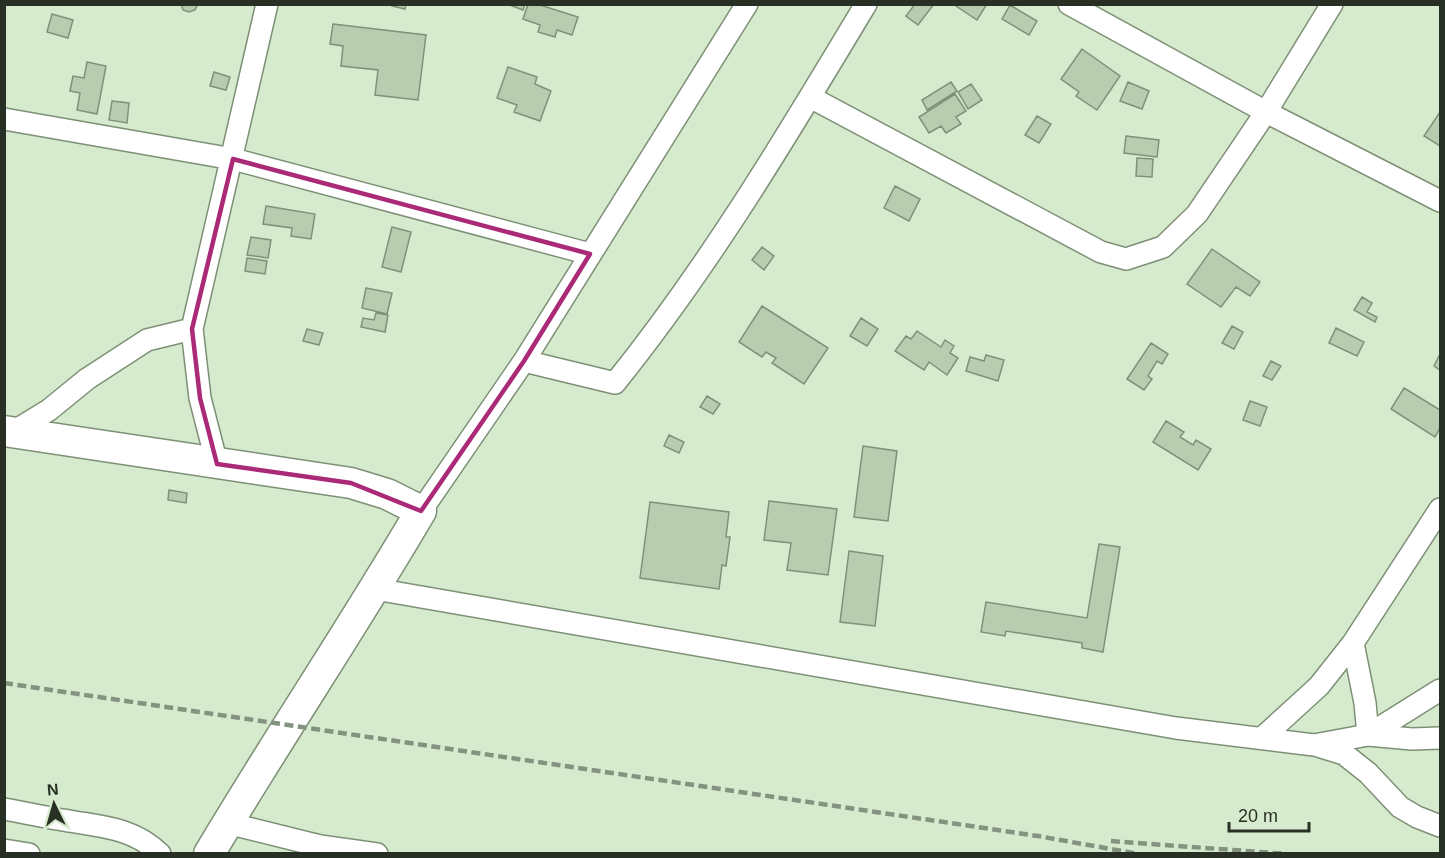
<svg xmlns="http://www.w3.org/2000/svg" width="1445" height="858" viewBox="0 0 1445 858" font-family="Arial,sans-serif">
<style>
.building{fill:#b8ccb0;stroke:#7f9278;stroke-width:1.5}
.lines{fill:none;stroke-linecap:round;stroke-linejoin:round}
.street-casing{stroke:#7d9076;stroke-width:24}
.secondary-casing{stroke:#7d9076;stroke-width:33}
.street{stroke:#fff;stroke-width:21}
.secondary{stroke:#fff;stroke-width:30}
.rail{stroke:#84937f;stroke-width:4.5;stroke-dasharray:9 4.5;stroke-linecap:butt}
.marked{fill:none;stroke:#aa2a78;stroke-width:4.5;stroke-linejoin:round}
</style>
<rect width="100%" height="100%" fill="#d6ebce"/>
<path class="building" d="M 181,4 L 198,4 L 195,10 L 189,12 L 183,10 Z
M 393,4 L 406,4 L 405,9 L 392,6 Z
M 507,4 L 525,4 L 523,10 Z
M 528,4 L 537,4 L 578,17 L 572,35 L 557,30 L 555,37 L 538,32 L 540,25 L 523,19 Z
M 915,4 L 934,4 L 918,25 L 906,16 Z
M 953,4 L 987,4 L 977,20 Z
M 1010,5 L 1037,21 L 1029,35 L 1002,19 Z
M 52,14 L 73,20 L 68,38 L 47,32 Z
M 333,24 L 426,35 L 418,100 L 375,95 L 378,70 L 341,66 L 343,46 L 330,44 Z
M 1082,49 L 1120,76 L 1097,110 L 1076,96 L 1079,92 L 1061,79 Z
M 87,62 L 106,66 L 97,114 L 77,110 L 80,93 L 70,91 L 73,76 L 84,78 Z
M 508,67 L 537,77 L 535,84 L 551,91 L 540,121 L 514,112 L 517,105 L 497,98 Z
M 214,72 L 230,77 L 226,90 L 210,86 Z
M 951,82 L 957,91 L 927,110 L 922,100 Z
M 1128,82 L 1149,91 L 1142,109 L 1120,101 Z
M 971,84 L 982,100 L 968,109 L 958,92 Z
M 955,94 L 966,111 L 956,117 L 961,124 L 946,133 L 941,126 L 929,133 L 919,117 Z
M 112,101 L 129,103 L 127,123 L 109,120 Z
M 1440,112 L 1440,146 L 1424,136 Z
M 1037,116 L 1051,124 L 1039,143 L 1025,135 Z
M 1126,136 L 1159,140 L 1157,157 L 1124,153 Z
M 1137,158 L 1153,159 L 1152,177 L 1136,176 Z
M 895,186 L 920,199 L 909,221 L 884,208 Z
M 266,206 L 315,214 L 311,239 L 291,236 L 292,228 L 263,224 Z
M 392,227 L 411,232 L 401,272 L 382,267 Z
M 251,237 L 271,240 L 268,258 L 247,255 Z
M 762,247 L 774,256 L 764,270 L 752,260 Z
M 1212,249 L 1260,282 L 1250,296 L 1236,287 L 1221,307 L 1187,284 Z
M 247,258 L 267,261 L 265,274 L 245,271 Z
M 366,288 L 392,293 L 387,314 L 362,308 Z
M 1362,297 L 1372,303 L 1367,312 L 1377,317 L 1375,322 L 1354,310 Z
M 762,306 L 828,348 L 804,384 L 772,363 L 776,358 L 766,352 L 762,357 L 739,342 Z
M 376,313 L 388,315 L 385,332 L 361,327 L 363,318 L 374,320 Z
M 861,318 L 878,329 L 867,346 L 850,336 Z
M 1232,326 L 1243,332 L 1234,349 L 1222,343 Z
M 1336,328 L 1364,342 L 1357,356 L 1329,343 Z
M 307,329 L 323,333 L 319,345 L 303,341 Z
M 917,331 L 941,347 L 945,340 L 954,346 L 950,353 L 958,358 L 947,375 L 929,362 L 924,370 L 895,351 L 906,336 L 911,339 Z
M 1151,343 L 1168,354 L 1162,364 L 1157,361 L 1148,376 L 1152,379 L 1144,390 L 1127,379 Z
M 1440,354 L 1440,370 L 1434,366 Z
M 986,355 L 1004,360 L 998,381 L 966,371 L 970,357 L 984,361 Z
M 1271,361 L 1281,366 L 1272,380 L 1263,376 Z
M 1404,388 L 1440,410 L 1440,428 L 1435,437 L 1391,409 Z
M 707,396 L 720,404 L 713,414 L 700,407 Z
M 1250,401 L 1267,407 L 1260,426 L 1243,420 Z
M 1166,421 L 1184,432 L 1180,437 L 1193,445 L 1196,440 L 1211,449 L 1198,470 L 1153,442 Z
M 669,435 L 684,442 L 679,453 L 664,446 Z
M 863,446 L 897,451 L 888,521 L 854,517 Z
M 169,490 L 187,493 L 186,503 L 168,500 Z
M 769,501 L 837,509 L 828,575 L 787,570 L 791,543 L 764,540 Z
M 650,502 L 729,512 L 726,537 L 730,537 L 726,566 L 722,565 L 719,589 L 640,578 Z
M 1099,544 L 1120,547 L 1103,652 L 1082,648 L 1082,643 L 1006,631 L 1005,636 L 981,632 L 986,602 L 1087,618 Z
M 849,551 L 883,556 L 875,626 L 840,622 Z"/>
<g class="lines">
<defs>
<path id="street" d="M 1069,4 L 1266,112 L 1440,201
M 810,97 L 1101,252 L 1126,259 L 1163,247 L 1197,214 L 1266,112 L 1332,4
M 4,119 L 233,159 L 590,254
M 524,361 L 615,383 C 710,265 788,134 866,4
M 13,432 L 49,410 L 87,379 L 147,340 L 192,329
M 217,464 L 200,398 L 192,329 L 267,4
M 421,511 L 524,361 L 747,4
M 375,589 L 1176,728 L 1314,745 L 1368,735 L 1440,690
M 1353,643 L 1365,703 L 1368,735 L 1412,739 L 1440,738
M 1262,738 L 1319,686 L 1353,643 L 1440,509
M 1318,746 L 1344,754 L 1368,773 L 1400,807 L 1417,817 L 1440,826
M 4,809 C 26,813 48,818 69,821 C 103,827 134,828 160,854
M 227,823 L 320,846 L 317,854
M 320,846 L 377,854
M 4,850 L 29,854"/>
<path id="secondary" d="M 4,431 L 351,483 L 387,494 L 421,511 C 353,627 278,738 209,854"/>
</defs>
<use href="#street" class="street-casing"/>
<use href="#secondary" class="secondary-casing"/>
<use href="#street" class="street"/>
<use href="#secondary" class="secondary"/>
<path class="rail" d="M 4,683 L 1038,836 L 1139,854
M 1111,841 L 1287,854"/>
</g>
<path class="marked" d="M 233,159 L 590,254 L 524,361 L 421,511 L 351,483 L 217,464 L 200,398 L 192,329 Z"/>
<rect width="1445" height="858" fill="none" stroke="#283025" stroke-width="12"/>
<g transform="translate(54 804) rotate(355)" stroke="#d6ebce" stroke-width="4.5" paint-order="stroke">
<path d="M0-4.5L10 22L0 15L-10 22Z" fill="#283025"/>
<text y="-9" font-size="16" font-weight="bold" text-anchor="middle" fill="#283025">N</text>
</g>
<path d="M1229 822v9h80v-9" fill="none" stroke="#283025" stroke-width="3"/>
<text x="1238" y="822" font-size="18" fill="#283025" stroke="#d6ebce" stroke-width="4.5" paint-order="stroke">20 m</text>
</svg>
